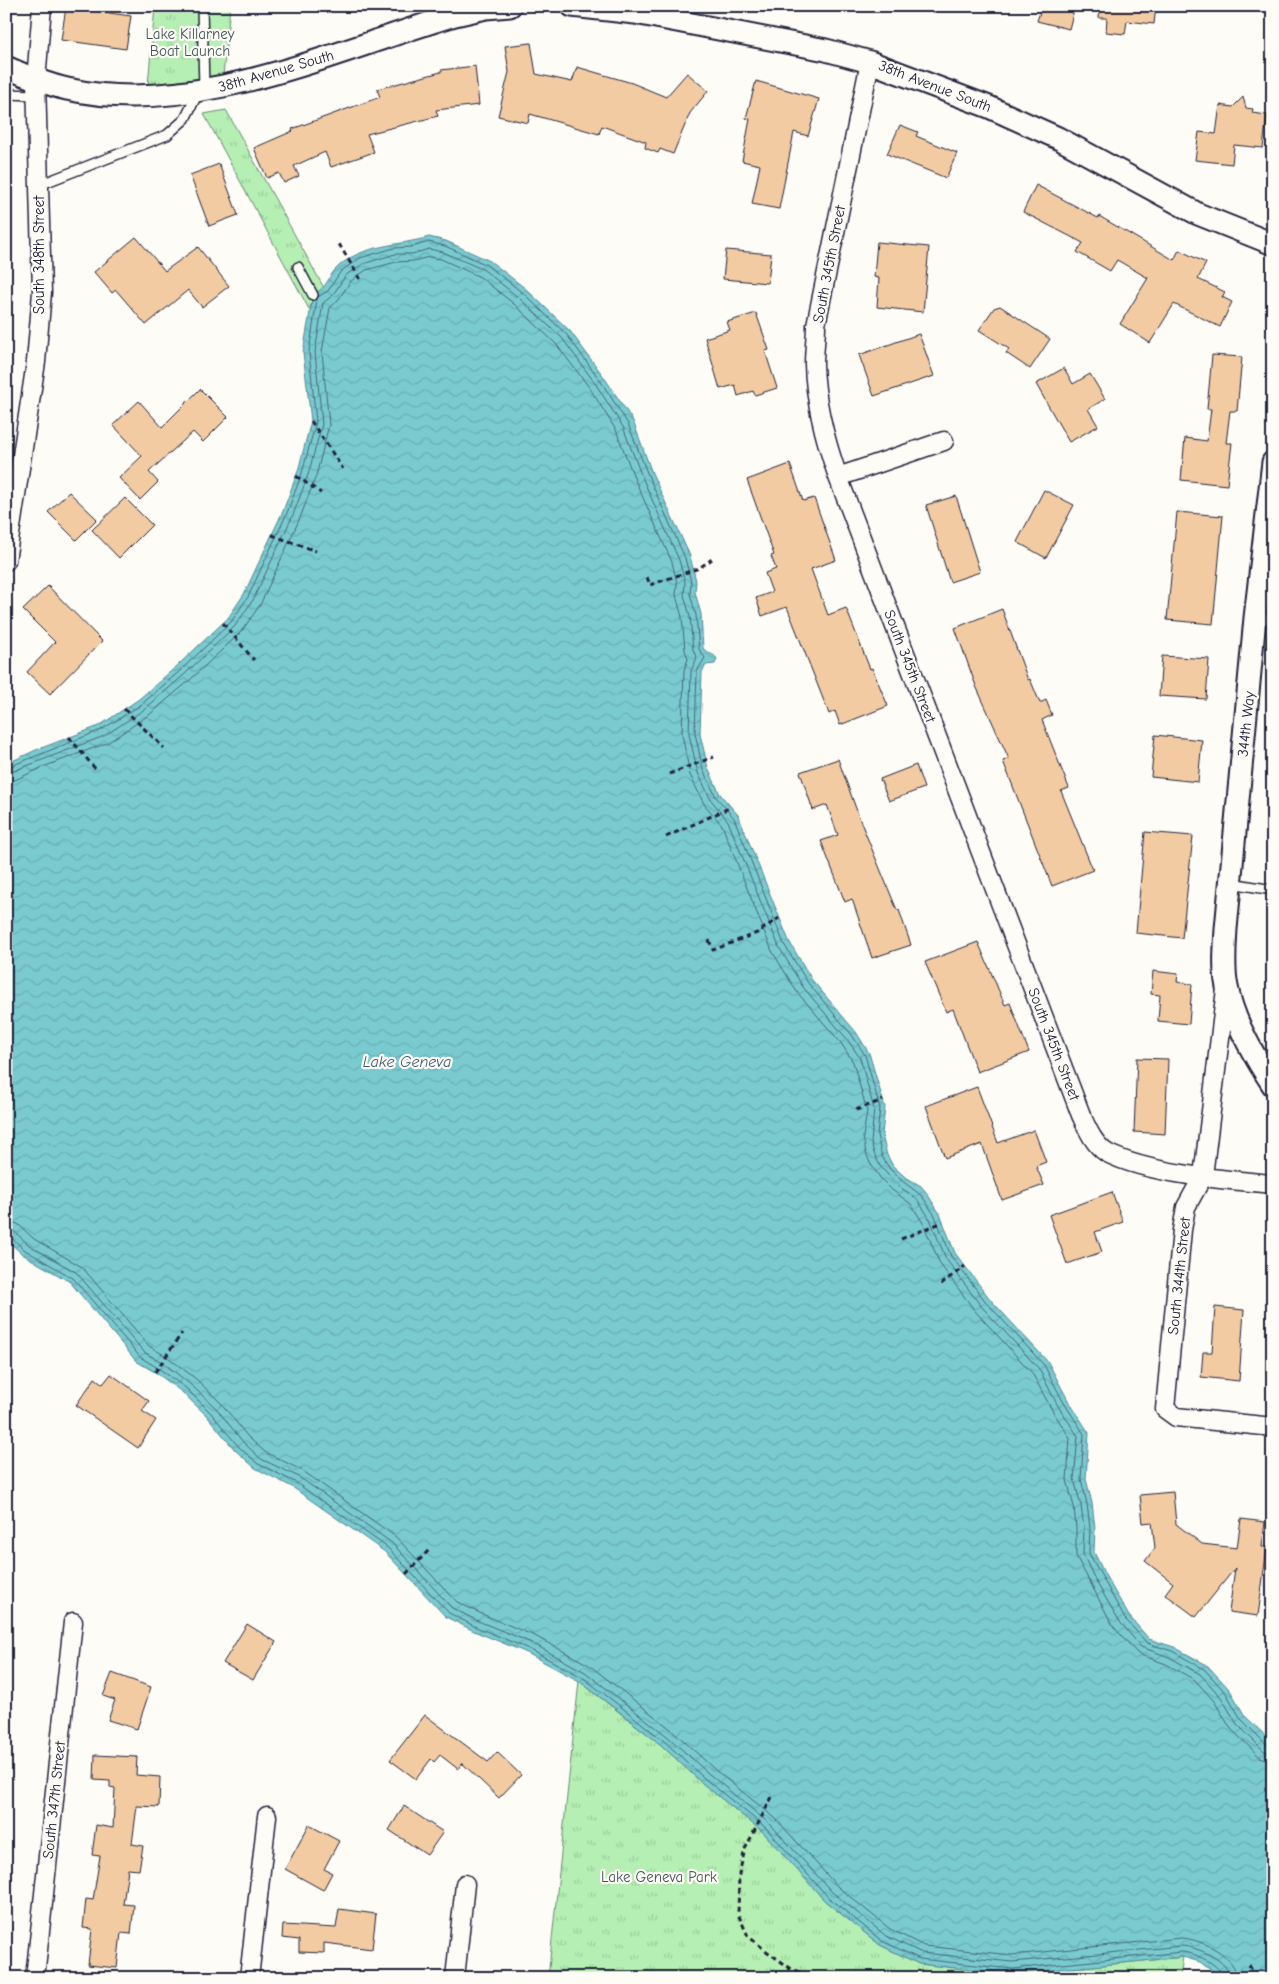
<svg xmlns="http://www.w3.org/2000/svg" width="1279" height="1984" viewBox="0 0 1279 1984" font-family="'Comic Neue',sans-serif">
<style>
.park{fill:url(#park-tufts);stroke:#6c8877}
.water{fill:url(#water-waves);stroke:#568794}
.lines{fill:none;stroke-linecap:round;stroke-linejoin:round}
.shore{stroke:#456677;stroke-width:1}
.building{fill:#f2cba2;stroke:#22223b}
.service-casing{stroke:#22223b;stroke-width:12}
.minor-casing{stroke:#22223b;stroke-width:21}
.tertiary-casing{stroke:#22223b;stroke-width:25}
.path{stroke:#22223b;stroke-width:3;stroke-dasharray:5 4;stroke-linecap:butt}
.service{stroke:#fdfcf7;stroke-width:9}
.minor{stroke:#fdfcf7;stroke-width:18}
.tertiary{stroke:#fdfcf7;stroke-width:21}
.labels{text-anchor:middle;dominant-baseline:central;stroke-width:4.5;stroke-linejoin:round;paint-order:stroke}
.park-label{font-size:15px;fill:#475559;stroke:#fdfcf7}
.street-label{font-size:15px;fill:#22223b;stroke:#fdfcf7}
.water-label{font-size:16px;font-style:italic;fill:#405d6f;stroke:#fdfcf7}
</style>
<defs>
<pattern id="park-tufts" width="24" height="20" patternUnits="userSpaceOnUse" patternTransform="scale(1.25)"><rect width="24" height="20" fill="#b5efb3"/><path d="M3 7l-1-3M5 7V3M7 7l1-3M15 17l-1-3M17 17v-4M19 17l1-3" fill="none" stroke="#9bcd9b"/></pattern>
<pattern id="water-waves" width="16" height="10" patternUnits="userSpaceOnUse" patternTransform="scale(1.25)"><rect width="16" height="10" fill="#79cbd0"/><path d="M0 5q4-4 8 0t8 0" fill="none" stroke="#68aeb4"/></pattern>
</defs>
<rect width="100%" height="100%" fill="#fdfcf7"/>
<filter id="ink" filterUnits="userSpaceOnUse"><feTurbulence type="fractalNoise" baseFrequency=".02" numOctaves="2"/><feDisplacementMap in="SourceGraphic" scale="10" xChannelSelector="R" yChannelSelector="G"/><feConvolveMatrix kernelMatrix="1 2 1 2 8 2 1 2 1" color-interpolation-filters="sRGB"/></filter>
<g filter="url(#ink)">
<path class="park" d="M 155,6 L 230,6 L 223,76 L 148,85 Z
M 226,110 L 324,288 L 313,295 L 310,311 L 204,114 Z
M 579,1681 L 660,1744 L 702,1783 L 763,1832 L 825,1901 L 880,1945 L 919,1964 L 1012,1974 L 1183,1957 L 1180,1978 L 548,1978 Z"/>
<path class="water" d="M 429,237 L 446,241 L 490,261 L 526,289 L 570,331 L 604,377 L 633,421 L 652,473 L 690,556 L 696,581 L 695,592 L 701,614 L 703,648 C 707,654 714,653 717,659 L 715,664 L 706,665 L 702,672 L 700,734 L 708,768 L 720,794 L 738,815 L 789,941 L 812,980 L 856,1032 L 869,1053 L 885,1107 L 882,1135 L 887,1155 L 893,1166 L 904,1176 L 921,1186 L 926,1192 L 940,1214 L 955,1253 L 990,1299 L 1048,1362 L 1068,1400 L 1089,1433 L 1086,1479 L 1092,1503 L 1095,1528 L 1094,1552 L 1105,1575 L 1129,1616 L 1149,1639 L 1174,1647 L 1207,1665 L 1230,1690 L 1245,1716 L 1273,1743 L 1273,1978 L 1221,1978 L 1200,1962 L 1183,1957 L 1012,1974 L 919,1964 L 880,1945 L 825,1901 L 763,1832 L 702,1783 L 660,1744 L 617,1710 L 579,1681 L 527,1653 L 474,1631 L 446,1617 L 385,1552 L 292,1487 L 255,1468 L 235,1450 L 207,1416 L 183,1393 L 158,1374 L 136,1361 L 70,1282 L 22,1254 L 6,1239 L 6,764 L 36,750 L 99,726 L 139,699 L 177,666 L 228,618 L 244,594 L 283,511 L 298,471 L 311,421 L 303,352 L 313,295 C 330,285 326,278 338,267 C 362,244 399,246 429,237 Z"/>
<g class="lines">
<path class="shore" d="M 318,297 L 328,291 L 341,271 L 360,258 L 394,248 L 411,247 L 429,242 L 445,246 L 487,265 L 523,293 L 567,335 L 600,380 L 628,424 L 648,475 L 685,558 L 691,582 L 690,594 L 696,615 L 699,649 L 705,658 L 697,671 L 695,733 L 703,770 L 716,797 L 734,818 L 784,944 L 808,983 L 852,1035 L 865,1055 L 880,1108 L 877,1135 L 882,1157 L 890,1169 L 901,1180 L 922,1196 L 935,1216 L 951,1256 L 986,1302 L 1044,1365 L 1064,1403 L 1084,1434 L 1081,1479 L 1087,1504 L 1090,1528 L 1089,1553 L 1125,1619 L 1147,1643 L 1172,1651 L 1204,1669 L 1226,1693 L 1241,1719 L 1267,1745 L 1273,1747
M 6,768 L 101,730 L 142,704 L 181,670 L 231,622 L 248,597 L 287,513 L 302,473 L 316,422 L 309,352 L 317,299
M 6,774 L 104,736 L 145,709 L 185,674 L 235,626 L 253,600 L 293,515 L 308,475 L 322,424 L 315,352 L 323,303 L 332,296 L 346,275 L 363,264 L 395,254 L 412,254 L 429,249 L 443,252 L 484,270 L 519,298 L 562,338 L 595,383 L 623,427 L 642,477 L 679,560 L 685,582 L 684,595 L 690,616 L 693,650 L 697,658 L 691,671 L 689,734 L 698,773 L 711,800 L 728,821 L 779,947 L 803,987 L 847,1039 L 860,1058 L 874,1109 L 871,1143 L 874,1153 L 880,1166 L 897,1185 L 917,1199 L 930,1219 L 946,1259 L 981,1306 L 1039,1369 L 1058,1406 L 1078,1436 L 1074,1479 L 1081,1506 L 1084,1528 L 1083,1554 L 1095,1580 L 1120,1622 L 1141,1647 L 1169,1657 L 1200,1674 L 1221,1697 L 1237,1724 L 1264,1751 L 1273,1753
M 6,781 L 15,780 L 43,767 L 107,743 L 149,715 L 190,680 L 241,632 L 260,605 L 300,518 L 316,476 L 329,425 L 322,352 L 330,308 L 338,300 L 351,281 L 366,270 L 396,262 L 413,261 L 429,257 L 441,259 L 480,277 L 514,304 L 556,344 L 589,387 L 616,430 L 635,480 L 672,562 L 677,583 L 676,595 L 682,617 L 685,650 L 688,659 L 684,670 L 682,734 L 690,775 L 704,804 L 722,825 L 772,951 L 797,992 L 841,1043 L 853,1062 L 867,1111 L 863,1137 L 866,1153 L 870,1163 L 881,1179 L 892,1190 L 911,1204 L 923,1223 L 940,1264 L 975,1311 L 1032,1373 L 1052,1410 L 1070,1438 L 1067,1480 L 1074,1507 L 1076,1528 L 1076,1556 L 1113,1626 L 1138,1654 L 1166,1664 L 1195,1680 L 1214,1701 L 1231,1729 L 1260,1757 L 1273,1761
M 6,1222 L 18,1224 L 34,1239 L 82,1267 L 149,1346 L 169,1358 L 196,1379 L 221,1403 L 248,1437 L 265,1452 L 303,1471 L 396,1537 L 457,1602 L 482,1614 L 535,1636 L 589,1665 L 672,1730 L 714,1769 L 775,1818 L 838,1887 L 890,1929 L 924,1946 L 1012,1955 L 1181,1938 C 1201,1939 1236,1955 1237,1978
M 6,1229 L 14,1231 L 29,1245 L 77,1273 L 144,1352 L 165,1364 L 191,1385 L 216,1408 L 243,1442 L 261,1459 L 299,1477 L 392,1543 L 452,1608 L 478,1621 L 532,1643 L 585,1672 L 667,1736 L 709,1774 L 770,1824 L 832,1892 L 886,1936 L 922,1953 L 1012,1962 L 1182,1946 C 1197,1947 1228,1959 1230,1978
M 6,1236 L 11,1237 L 25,1250 L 73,1278 L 140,1357 L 161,1370 L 187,1389 L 211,1413 L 238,1446 L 258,1464 L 295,1482 L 388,1548 L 449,1613 L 476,1627 L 529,1649 L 582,1677 L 620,1706 L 664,1741 L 705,1779 L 766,1828 L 828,1897 L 882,1941 L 920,1959 L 1012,1969 L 1182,1952 C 1195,1953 1221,1964 1223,1978"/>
</g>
<path class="building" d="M 1042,6 L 1075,6 L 1069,29 L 1037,21 Z
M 1100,6 L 1156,6 L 1154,24 L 1127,21 L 1125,34 L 1106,32 L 1107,18 L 1099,18 Z
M 66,7 L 131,16 L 126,49 L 61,40 Z
M 531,43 L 536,74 L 572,82 L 577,67 L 632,83 L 666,97 L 687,73 L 708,91 L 690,113 L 673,154 L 660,149 L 658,153 L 645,148 L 646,142 L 602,126 L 599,134 L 530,114 L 528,123 L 498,116 L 509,72 L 505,46 Z
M 475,66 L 479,105 L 436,110 L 438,116 L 367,134 L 374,152 L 331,167 L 325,152 L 294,166 L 299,176 L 284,183 L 279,173 L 267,178 L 254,148 L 293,131 L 292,129 L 380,97 L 377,89 L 441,72 L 441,70 Z
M 756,81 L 819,99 L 808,136 L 794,132 L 779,209 L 752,204 L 760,165 L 742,161 L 750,119 L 746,118 Z
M 1243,97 L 1246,108 L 1253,109 L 1252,113 L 1267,115 L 1263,148 L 1234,145 L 1232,164 L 1195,160 L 1199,132 L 1216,134 L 1220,105 L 1233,107 Z
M 900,125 L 918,132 L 916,136 L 957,153 L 946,178 L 887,154 Z
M 219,164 L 238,215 L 209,226 L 190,175 Z
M 1036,185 L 1098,218 L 1099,216 L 1174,260 L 1179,250 L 1206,263 L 1198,279 L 1225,292 L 1222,297 L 1232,302 L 1220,327 L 1174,304 L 1150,343 L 1120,324 L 1148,278 L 1117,260 L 1110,271 L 1077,252 L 1083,243 L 1023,212 Z
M 136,237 L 165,271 L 198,247 L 229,286 L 202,307 L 188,290 L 146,325 L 116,290 L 112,293 L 94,272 Z
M 877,242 L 929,247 L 923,312 L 877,307 L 879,278 L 874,277 Z
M 726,250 L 771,254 L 768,283 L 723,279 Z
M 1000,306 L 1050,339 L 1030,369 L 1006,353 L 1009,349 L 979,330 L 994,308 Z
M 756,313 L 769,350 L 765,351 L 777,388 L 755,395 L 753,391 L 738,396 L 735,385 L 720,389 L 705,338 L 730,330 L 727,322 Z
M 919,334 L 934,376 L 874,396 L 859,355 Z
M 1212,355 L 1242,357 L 1237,411 L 1230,411 L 1226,443 L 1232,443 L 1227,485 L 1181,480 L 1185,438 L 1207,441 L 1211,409 L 1207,409 Z
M 1064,368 L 1073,384 L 1090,374 L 1105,399 L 1088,409 L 1098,426 L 1069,442 L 1036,384 Z
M 200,389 L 228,417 L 203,442 L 193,432 L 149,472 L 158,482 L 140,500 L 119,478 L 142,456 L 113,425 L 139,401 L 162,427 Z
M 790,464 L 803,501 L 814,498 L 836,560 L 811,569 L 828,615 L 846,608 L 870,669 L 872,668 L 888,706 L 840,725 L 835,711 L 829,714 L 787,607 L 762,616 L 756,598 L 772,592 L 765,573 L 776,569 L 771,556 L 774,555 L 747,480 Z
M 1044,490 L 1074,505 L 1046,558 L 1017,542 Z
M 69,492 L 97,519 L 76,540 L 48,512 Z
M 956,496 L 980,572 L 950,582 L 926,505 Z
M 125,498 L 152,525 L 119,558 L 92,530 Z
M 1177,512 L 1223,516 L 1213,624 L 1167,620 Z
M 48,586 L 102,641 L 50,694 L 27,672 L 55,642 L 23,610 Z
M 1002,609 L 1028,680 L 1030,679 L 1040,703 L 1046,700 L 1052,715 L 1042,720 L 1069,788 L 1061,791 L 1093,870 L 1052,886 L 1003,761 L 1009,759 L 976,686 L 955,628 Z
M 1162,656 L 1209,659 L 1206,699 L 1159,696 Z
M 1155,735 L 1202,740 L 1198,782 L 1151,777 Z
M 838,759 L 862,825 L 897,910 L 899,910 L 911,945 L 872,958 L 852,899 L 845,902 L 821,841 L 838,835 L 827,805 L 813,810 L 800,772 Z
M 916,765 L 924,788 L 889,801 L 880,779 Z
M 1145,832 L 1193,836 L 1182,938 L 1136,933 Z
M 978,942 L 1005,1005 L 1010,1003 L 1029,1052 L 977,1072 L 953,1009 L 946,1012 L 925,962 Z
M 1153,971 L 1178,974 L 1177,982 L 1192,984 L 1189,1024 L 1158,1021 L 1160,995 L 1151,994 Z
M 1137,1058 L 1168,1059 L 1165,1134 L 1134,1132 Z
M 977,1087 L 998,1143 L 1034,1130 L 1046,1162 L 1036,1166 L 1044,1185 L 1002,1200 L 982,1144 L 945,1158 L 926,1106 Z
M 1112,1192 L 1123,1222 L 1095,1232 L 1102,1252 L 1067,1264 L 1049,1215 Z
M 1215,1307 L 1244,1310 L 1239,1381 L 1201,1377 L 1203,1352 L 1212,1352 Z
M 111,1374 L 149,1401 L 142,1411 L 156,1420 L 138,1448 L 76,1405 L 95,1378 L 103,1384 Z
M 1173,1492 L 1176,1524 L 1202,1544 L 1237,1548 L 1241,1519 L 1265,1522 L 1262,1547 L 1267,1547 L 1258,1616 L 1229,1612 L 1235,1568 L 1196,1617 L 1165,1594 L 1173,1583 L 1145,1561 L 1155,1548 L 1152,1522 L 1143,1523 L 1140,1495 Z
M 247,1624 L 276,1642 L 253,1680 L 223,1663 Z
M 112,1673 L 151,1687 L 137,1729 L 108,1720 L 115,1700 L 103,1696 Z
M 425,1715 L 488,1762 L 497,1752 L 521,1775 L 499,1798 L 462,1763 L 458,1769 L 440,1755 L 434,1762 L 431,1759 L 416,1779 L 390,1760 Z
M 95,1755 L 137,1757 L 136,1775 L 160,1777 L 159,1807 L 137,1806 L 132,1844 L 143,1846 L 139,1870 L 128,1869 L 123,1904 L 134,1905 L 131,1934 L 121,1933 L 117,1968 L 88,1965 L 92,1929 L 83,1928 L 86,1899 L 93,1900 L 100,1856 L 92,1855 L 96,1825 L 113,1828 L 115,1788 L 110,1787 L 110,1781 L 94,1780 Z
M 404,1806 L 443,1832 L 427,1855 L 389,1830 Z
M 309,1825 L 339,1841 L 324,1869 L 332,1873 L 323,1890 L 285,1869 Z
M 339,1909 L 376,1914 L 372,1949 L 324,1943 L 324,1953 L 299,1952 L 299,1940 L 282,1938 L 283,1925 L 336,1928 Z"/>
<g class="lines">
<defs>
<path id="service" d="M 202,6 L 204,88
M 6,94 L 37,95
M 39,185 L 167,135 L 185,119 L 199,91
M 298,267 L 313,295
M 1255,618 L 1273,620
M 1231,883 L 1273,890"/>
<path id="minor" d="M 870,62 L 816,325 C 816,338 814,351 814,364 C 815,403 825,440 838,477 L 1081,1115 C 1087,1128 1094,1145 1107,1153 C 1148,1174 1226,1180 1273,1184
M 838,477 L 944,441
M 6,561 L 36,362 L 42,292 L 36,81 L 42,6
M 1226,989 L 1203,1176 L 1186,1207 L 1182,1230 L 1165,1409 L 1176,1417 L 1273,1427
M 35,1978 L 73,1622
M 249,1978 L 267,1816
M 455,1978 L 465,1884"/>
<path id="tertiary" d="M 572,6 L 635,13 L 682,22 L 826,50 L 870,62 L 989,107 L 1058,138 L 1198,214 L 1273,244
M 6,67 C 26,76 45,84 67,89 C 195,118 334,51 455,15 L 486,8 L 510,6
M 1273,462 L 1255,618 L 1226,929 C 1225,948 1223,968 1227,987 C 1233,1020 1255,1058 1273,1085"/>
</defs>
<use href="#service" class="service-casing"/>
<use href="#minor" class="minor-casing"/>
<use href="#tertiary" class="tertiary-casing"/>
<path class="path" d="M 339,244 L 360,279
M 311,421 L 343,469
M 296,476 L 321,493
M 272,535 L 316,551
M 647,577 L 650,585 L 699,568 L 712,559
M 223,623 L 254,660
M 124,709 L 164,748
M 69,737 L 97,771
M 669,774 L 714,757
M 666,837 L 731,807
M 709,940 L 713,950 L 757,933 L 779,918
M 856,1110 L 883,1100
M 901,1239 L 943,1222
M 941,1284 L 965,1266
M 155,1372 L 182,1333
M 406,1574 L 429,1550
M 772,1797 L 745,1849 L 739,1874 L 738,1914 L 748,1936 L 765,1950 L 790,1968 L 814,1978
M 1249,1965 L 1256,1978
M 784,1978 L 790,1968"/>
<use href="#service" class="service"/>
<use href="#minor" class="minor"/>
<use href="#tertiary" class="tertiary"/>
</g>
</g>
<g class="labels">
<g class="park-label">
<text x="190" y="34">Lake Killarney<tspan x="190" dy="17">Boat Launch</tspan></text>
<text x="659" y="1877">Lake Geneva Park</text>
</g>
<g class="street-label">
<text transform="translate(276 71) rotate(-16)">38th Avenue South</text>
<text transform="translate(935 86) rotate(21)">38th Avenue South</text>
<text transform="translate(39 255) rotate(-90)">South 348th Street</text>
<text transform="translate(829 264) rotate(-79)">South 345th Street</text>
<text transform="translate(910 666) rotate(69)">South 345th Street</text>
<text transform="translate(1246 724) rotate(-84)">344th Way</text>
<text transform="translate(1054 1044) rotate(69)">South 345th Street</text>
<text transform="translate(1179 1276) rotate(-84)">South 344th Street</text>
<text transform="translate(54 1800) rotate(-84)">South 347th Street</text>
</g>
<g class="water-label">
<text x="407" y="1062">Lake Geneva</text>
</g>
</g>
<rect width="1279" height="1984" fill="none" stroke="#fdfcf7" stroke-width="25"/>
<rect x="12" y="12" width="1254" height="1959" fill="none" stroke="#22223b" stroke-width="2" filter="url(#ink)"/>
</svg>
